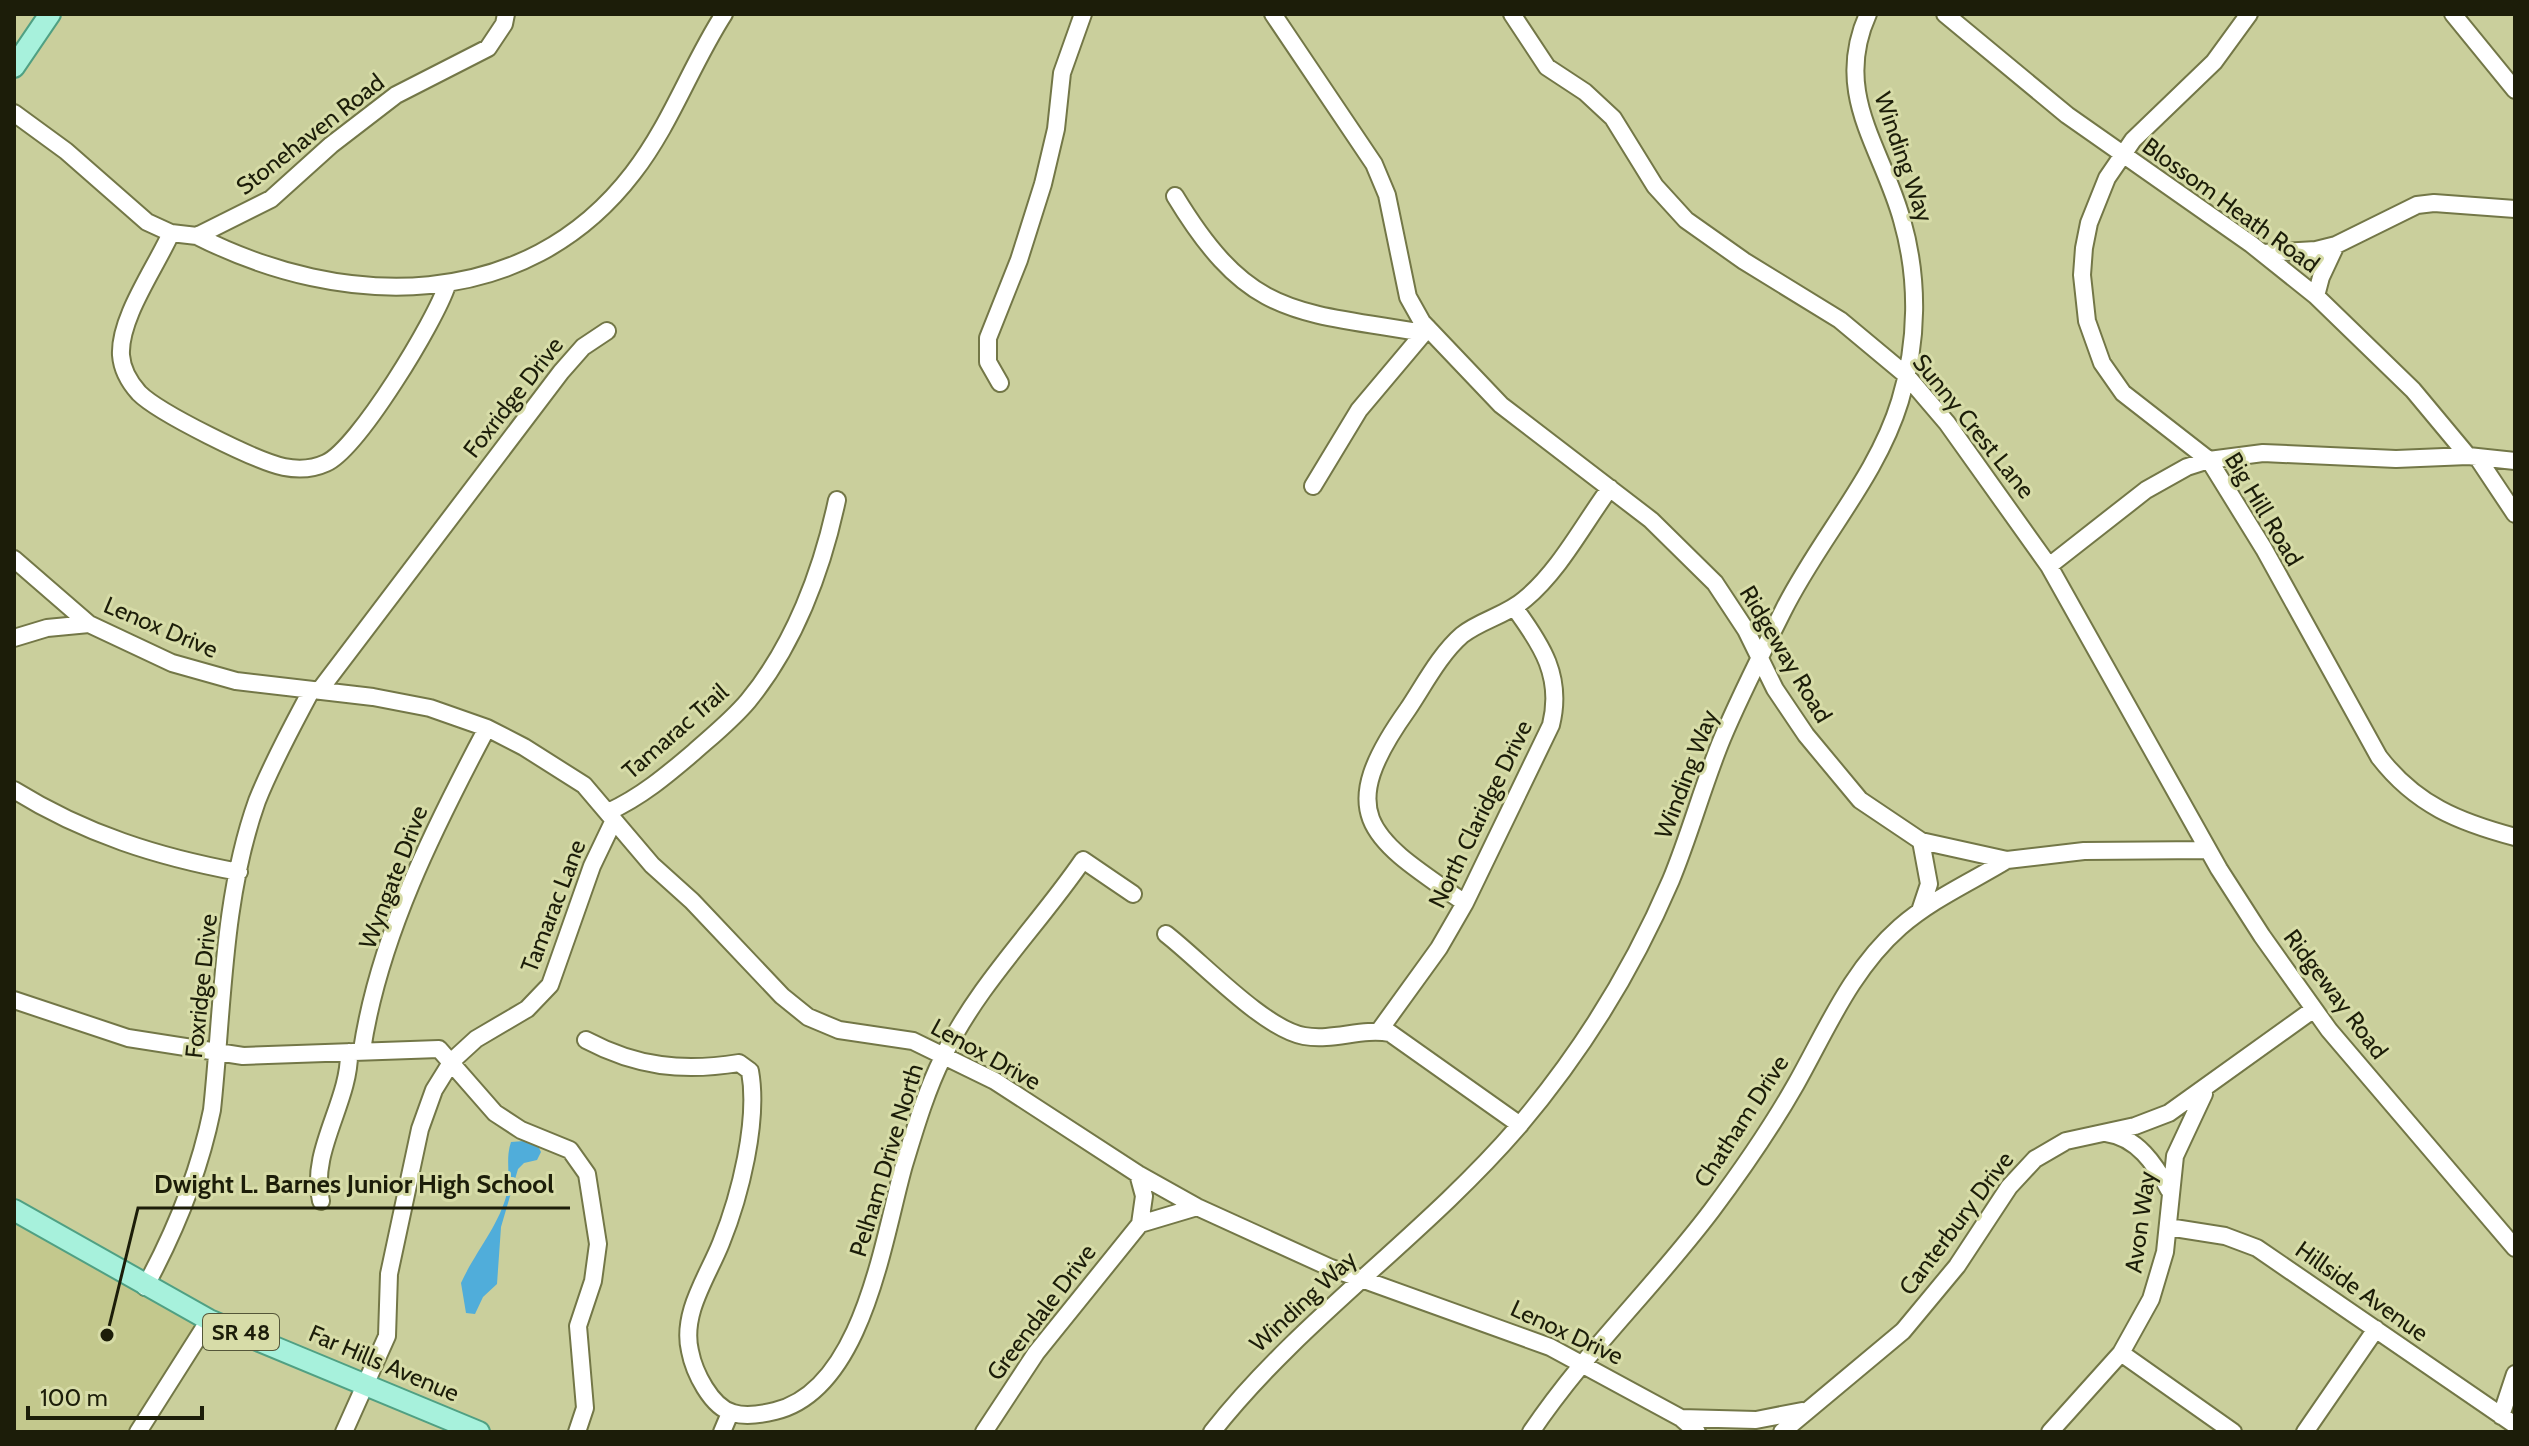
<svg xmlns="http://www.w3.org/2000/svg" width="2529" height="1446" viewBox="0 0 2529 1446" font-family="Cabin,sans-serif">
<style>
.built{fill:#c3c88d}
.water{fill:#50adda}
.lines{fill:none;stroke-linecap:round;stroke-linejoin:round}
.minor-casing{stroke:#737747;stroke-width:20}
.major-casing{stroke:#50a083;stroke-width:24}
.minor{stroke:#fff;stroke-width:16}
.major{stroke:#a7f1dc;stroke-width:20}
.labels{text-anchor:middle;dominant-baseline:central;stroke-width:6;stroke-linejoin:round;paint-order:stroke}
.shield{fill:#d7dca8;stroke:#545639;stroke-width:2}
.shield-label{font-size:22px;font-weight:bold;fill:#1c1d09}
.street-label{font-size:24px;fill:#1c1d09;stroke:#d7dca8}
.leader{fill:none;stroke:#1c1d09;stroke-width:3}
.callout-dot{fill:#1c1d09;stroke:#d7dca8;stroke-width:3}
.callout-label{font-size:26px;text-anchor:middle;font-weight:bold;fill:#1c1d09;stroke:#d7dca8;stroke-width:6;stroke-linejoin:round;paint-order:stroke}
</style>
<rect width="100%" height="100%" fill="#cacf9c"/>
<path class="built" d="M 14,1210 L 209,1320 L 138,1432 L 14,1432 Z"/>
<path class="water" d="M 524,1141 L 537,1144 L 541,1152 L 537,1160 L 524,1163 L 518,1169 L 501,1227 L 497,1284 L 483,1297 L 475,1314 L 466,1313 L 461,1283 C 475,1252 499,1226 507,1193 C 511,1176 505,1159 511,1142 Z"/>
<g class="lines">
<defs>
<path id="minor" d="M 1273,14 L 1374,164 L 1387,195 L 1408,297 L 1422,322 L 1501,405 L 1651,520 L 1715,583 L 1746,630 L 1775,689 L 1806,735 L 1860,800 L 1921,841 L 2007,860 L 2084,851 L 2208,850
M 1512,14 L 1547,67 L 1585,92 L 1613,118 L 1655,186 L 1686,220 L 1744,261 L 1840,320 L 1906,375 L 1947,423 L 2049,566 L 2219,869 L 2262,936 L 2329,1030 L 2515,1248
M 1945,14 L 2067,115 L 2251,244 L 2316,296 L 2413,390 L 2468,456
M 2249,14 L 2214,62 L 2133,140 L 2107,178 L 2089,223 L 2084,248 L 2082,275 L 2087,321 L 2102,363 L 2123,393 L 2209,460 L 2264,549 L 2379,757 C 2416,805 2459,822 2515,837
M 2453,14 L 2515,90
M 14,113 L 66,151 L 147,222 L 171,233 L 197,236 L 271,199 L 331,145 L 396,95 L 488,48 L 504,24 L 506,14
M 1175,196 C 1249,318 1294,311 1424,333
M 171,233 C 156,267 119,318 121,355 C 122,369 130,383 139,393 C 159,413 256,461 284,467 C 299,470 313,469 326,463 C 358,449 436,320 447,285
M 197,236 C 343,310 525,314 633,173 C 671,124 691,65 724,14
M 2263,253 L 2316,250 L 2336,245 L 2417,205 L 2434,203 L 2515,209
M 2316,296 L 2321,277 L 2336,245
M 1000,383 L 988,362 L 988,338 L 1019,260 L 1043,184 L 1056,129 L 1062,73 L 1083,14
M 2477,457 L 2515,514
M 1313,486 L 1359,410 L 1428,328
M 14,559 L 89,624 L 172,663 L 236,681 L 373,697 L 430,708 L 487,728 L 524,747 L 584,785 L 652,865 L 692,901 L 782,996 L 808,1017 L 839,1030 L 913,1041 L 995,1081 L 1138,1174 L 1197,1207 L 1331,1268 L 1550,1347 L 1681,1418 L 1697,1432
M 2049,566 L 2146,490 L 2187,467 L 2209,460 L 2263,453 L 2396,459 L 2468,456 L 2515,461
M 14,638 L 47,628 L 89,624
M 319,691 L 561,372 L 583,347 L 607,331
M 14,790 C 85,834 158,857 239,872
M 608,812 C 641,797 667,775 694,752 C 712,736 732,720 748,701 C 794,645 822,571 837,500
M 1465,903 C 1371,838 1331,817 1408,709 C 1424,685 1440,654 1462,635 C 1481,620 1507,615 1525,599 C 1560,570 1584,523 1610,488
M 1920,911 L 1929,884 L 1921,841
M 1166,934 C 1201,961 1264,1029 1304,1036 C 1334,1041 1361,1028 1390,1033 L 1520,1125
M 14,1000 L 128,1038 L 243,1056 L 439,1049 L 495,1113 L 521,1130 L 570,1150 L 587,1174 L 598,1244 L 593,1281 L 578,1326 L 585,1408 L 577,1432
M 1379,1031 L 1439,948 L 1465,903 L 1551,725 C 1563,677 1542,645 1514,607
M 586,1040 C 637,1067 683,1072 739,1063 L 750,1071 C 759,1121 740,1196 721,1243 C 708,1276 681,1313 690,1351 C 694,1372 711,1407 733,1413 C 746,1417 763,1414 775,1411 C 863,1390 883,1239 904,1165 C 915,1129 926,1091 943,1057 C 978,984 1037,927 1083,860 L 1133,894
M 362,1050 C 379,937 434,828 487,728
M 2106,1133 C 2137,1137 2155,1164 2169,1190
M 1138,1174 L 1144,1196 L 1140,1224
M 321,1201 C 309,1151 350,1102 349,1052
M 2168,1227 L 2225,1236 L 2257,1248 L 2515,1425
M 145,1287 C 176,1230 199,1174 212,1110 C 223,1008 222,899 257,801 C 272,763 292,727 311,691
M 2121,1353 L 2233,1432
M 2501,1416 L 2515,1374
M 1681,1418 L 1756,1420 L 1802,1411
M 138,1432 L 209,1320
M 344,1432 L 387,1336 L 389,1274 L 420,1129 L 434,1090 L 452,1061 L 476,1039 L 527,1009 L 550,985 L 592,866 L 614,820
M 722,1432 L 730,1413
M 984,1432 L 1036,1353 L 1140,1224 L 1197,1207
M 1212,1432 C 1302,1318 1423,1237 1518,1127 C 1580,1054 1633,969 1671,880 C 1690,834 1703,785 1722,739 C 1740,696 1762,653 1783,611 C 1818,540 1877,477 1900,401 C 1918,342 1919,279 1902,220 C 1882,147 1832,94 1868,14
M 1531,1432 C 1585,1352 1654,1287 1712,1210 C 1742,1170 1771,1128 1796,1084 C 1827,1029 1851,970 1900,927 C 1932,899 1971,882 2007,860
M 1782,1432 L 1903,1331 L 1957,1266 L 2009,1187 L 2035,1159 L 2066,1141 L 2135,1126 L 2169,1113 L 2314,1009
M 2050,1432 L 2121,1353 L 2151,1299 L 2165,1252 L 2175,1156 L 2204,1094
M 2305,1432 L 2376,1329"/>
<path id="major" d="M 14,67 L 50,14
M 14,1210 L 209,1320 L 479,1432"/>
</defs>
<use href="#minor" class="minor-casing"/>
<use href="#major" class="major-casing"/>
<use href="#minor" class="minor"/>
<use href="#major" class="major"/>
</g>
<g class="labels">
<rect class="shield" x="203" y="1314" width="76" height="36" rx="6"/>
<g class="shield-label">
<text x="241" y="1332">SR 48</text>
</g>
<g class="street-label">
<text transform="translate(310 134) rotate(-38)">Stonehaven Road</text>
<text transform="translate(1904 157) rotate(71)">Winding Way</text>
<text transform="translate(2231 205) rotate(36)">Blossom Heath Road</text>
<text transform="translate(513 397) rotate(-52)">Foxridge Drive</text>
<text transform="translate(1974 426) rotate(51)">Sunny Crest Lane</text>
<text transform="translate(2264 509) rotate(59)">Big Hill Road</text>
<text transform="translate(161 627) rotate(23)">Lenox Drive</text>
<text transform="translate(1786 654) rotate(59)">Ridgeway Road</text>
<text transform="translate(675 731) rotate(-41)">Tamarac Trail</text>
<text transform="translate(1686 774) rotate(-69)">Winding Way</text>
<text transform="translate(1480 814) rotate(-64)">North Claridge Drive</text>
<text transform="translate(393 877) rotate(-69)">Wyngate Drive</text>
<text transform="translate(553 906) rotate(-69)">Tamarac Lane</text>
<text transform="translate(201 986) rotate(-84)">Foxridge Drive</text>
<text transform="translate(2336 994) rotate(53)">Ridgeway Road</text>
<text transform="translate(986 1054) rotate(29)">Lenox Drive</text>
<text transform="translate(1741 1121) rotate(-57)">Chatham Drive</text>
<text transform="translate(886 1160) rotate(-73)">Pelham Drive North</text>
<text transform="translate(2140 1222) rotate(-82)">Avon Way</text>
<text transform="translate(1956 1223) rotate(-53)">Canterbury Drive</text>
<text transform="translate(2362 1291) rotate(35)">Hillside Avenue</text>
<text transform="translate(1303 1301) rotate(-43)">Winding Way</text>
<text transform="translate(1041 1312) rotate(-53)">Greendale Drive</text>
<text transform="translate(1567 1332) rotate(25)">Lenox Drive</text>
<text transform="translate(384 1363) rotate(23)">Far Hills Avenue</text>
</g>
</g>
<path class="leader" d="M107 1335L138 1208H570"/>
<circle class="callout-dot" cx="107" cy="1335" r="8"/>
<g class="callout-label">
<text x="354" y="1193">Dwight L. Barnes Junior High School</text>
</g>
<rect width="2529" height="1446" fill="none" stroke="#1c1d09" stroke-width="32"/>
<path d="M28 1406v12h174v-12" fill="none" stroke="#1c1d09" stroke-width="4"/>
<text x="40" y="1406" font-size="24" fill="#1c1d09" stroke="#d7dca8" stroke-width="6" paint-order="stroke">100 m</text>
</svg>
